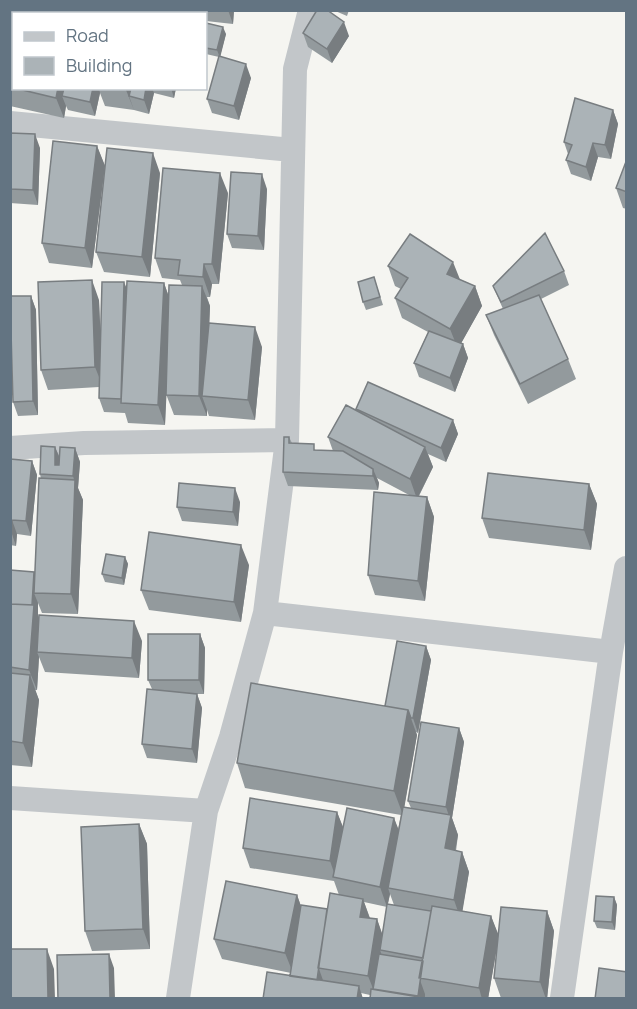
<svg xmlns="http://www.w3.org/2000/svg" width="637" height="1009" viewBox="0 0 637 1009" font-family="Manrope,sans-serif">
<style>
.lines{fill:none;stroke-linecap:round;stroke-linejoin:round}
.street{stroke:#c2c6c9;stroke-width:24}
.wall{fill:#939a9d;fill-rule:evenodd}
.shaded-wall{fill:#787d80}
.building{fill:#abb3b7;stroke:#787d80;stroke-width:1.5}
</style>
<rect width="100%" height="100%" fill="#f5f5f1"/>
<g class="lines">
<path class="street" d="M 10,123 L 292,150
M 10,448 L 84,443 L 287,440
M 265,613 L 611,652
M 10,798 L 206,811
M 178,998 L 206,811 L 231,737 L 265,613 L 287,440 L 295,69 L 310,10
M 562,998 L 611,652 L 626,568"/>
</g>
<path class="wall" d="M 199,10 L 234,10 L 233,24 L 206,21 L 206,14 L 200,14 Z
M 333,10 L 349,10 L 347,16 Z
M 10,18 L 14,88 L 176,88 L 174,98 L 154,93 L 149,114 L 134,110 L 105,106 L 100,93 L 95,116 L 68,110 L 66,106 L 64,118 L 10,106 Z
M 206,23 L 226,34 L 220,56 L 251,78 L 239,120 L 212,113 L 207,99 L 219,57 L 206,54 Z
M 303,33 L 349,36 L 332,63 L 308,47 Z
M 613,110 L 618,124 L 611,159 L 598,157 L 591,181 L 571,174 L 566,160 L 568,154 L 564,142 Z
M 10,133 L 40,148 L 38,205 L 10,203 Z
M 97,146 L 105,166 L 92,268 L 49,263 L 42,243 Z
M 627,159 L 627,209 L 623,208 L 616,188 Z
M 160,173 L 150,277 L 104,272 L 96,252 Z
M 267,189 L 264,250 L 232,248 L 227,234 Z
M 228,193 L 219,284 L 212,284 L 210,297 L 207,297 L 210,306 L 209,323 L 262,347 L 255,420 L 209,416 L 207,410 L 207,416 L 174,415 L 166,394 L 165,425 L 128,423 L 125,413 L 104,412 L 99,398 L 99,387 L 48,390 L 41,370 L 99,300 L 100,332 L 127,289 L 164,283 L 169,297 L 182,285 L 180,280 L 162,278 L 155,258 Z
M 388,266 L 459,279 L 475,286 L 482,306 L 461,343 L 463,344 L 468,358 L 455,392 L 419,377 L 414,363 L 428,332 L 402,318 L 395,298 L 401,289 L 395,286 Z
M 564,271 L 569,285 L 541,299 L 568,359 L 576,379 L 528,404 L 494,335 L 486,315 L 503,309 L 493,286 Z
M 374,277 L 383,305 L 366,310 L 363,302 Z
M 31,296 L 36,310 L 38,415 L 18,416 L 13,402 Z
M 356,409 L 453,420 L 458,434 L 446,462 L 428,454 L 433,467 L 419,496 L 427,497 L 434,517 L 425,601 L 375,595 L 368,575 L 411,496 L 377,478 L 379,483 L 378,490 L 288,486 L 283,472 L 289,437 L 292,443 L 316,450 L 333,451 L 328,437 L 356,410 Z
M 55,447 L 60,458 L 75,448 L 80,462 L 78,488 L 83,500 L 78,614 L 42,613 L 38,603 L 38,615 L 39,620 L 142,641 L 139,678 L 45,672 L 39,657 L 37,690 L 35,690 L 39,700 L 32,767 L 10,765 L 10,570 L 35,574 L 41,479 L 40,474 Z
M 10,459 L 32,461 L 37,475 L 31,536 L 17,534 L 16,546 L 10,545 Z
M 589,484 L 597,504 L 591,550 L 489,538 L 482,518 Z
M 240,502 L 238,526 L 182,521 L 177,507 Z
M 125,557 L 128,564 L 124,585 L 105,582 L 102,574 Z
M 249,565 L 241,622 L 149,610 L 141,590 Z
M 200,634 L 205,648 L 204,694 L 197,694 L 202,708 L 197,763 L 147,758 L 142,744 L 152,689 L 148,680 Z
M 426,646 L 431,660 L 418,733 L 416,732 L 417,735 L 404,807 L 411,808 L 408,801 L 459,728 L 464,742 L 452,818 L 458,835 L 456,851 L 462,852 L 469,872 L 462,911 L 491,916 L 498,935 L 547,911 L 554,931 L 547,999 L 501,998 L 494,978 L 498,940 L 488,999 L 370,999 L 370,995 L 361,993 L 363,999 L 290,976 L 291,973 L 222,959 L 214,939 L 297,895 L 301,906 L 327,909 L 339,895 L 334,881 L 250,868 L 243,848 L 337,812 L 343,828 L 394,818 L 398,830 L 401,815 L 245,788 L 237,763 L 385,706 ZM 390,894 L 394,905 L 388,904 ZM 364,902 L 387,907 L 382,934 L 377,919 L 370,918 Z
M 139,824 L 147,844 L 150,949 L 92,951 L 85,931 Z
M 614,897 L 617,905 L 615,930 L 597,928 L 594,921 Z"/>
<path class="shaded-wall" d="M 139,10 L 150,10 L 149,14 L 139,14 Z
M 183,10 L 191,10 L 191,14 L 183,14 Z
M 228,10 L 234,10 L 233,24 Z
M 344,22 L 349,36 L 332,63 L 327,49 Z
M 223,27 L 226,34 L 220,58 L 217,50 Z
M 246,64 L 251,78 L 239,120 L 234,106 Z
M 58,88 L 70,88 L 62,96 L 66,106 L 64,118 L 56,98 Z
M 93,88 L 99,88 L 100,93 L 95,116 L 90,102 Z
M 127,88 L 137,88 L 129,96 L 134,110 L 126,90 Z
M 146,88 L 152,88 L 154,93 L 149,114 L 144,100 Z
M 171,88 L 176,88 L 174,98 Z
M 613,110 L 618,124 L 611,159 L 605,145 Z
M 35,134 L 40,148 L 38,205 L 33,190 Z
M 593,143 L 598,157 L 591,181 L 586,167 Z
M 97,146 L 105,166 L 92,268 L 85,248 Z
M 153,153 L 160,173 L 150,277 L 142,257 Z
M 220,173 L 228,193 L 219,284 L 212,264 Z
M 262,174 L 267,189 L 264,250 L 258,236 Z
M 453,262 L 461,282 L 447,274 Z
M 204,264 L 212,284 L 210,297 L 203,277 Z
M 92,280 L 99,300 L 103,387 L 95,367 Z
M 124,282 L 130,296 L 122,399 Z
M 164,283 L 171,303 L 165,425 L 158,405 Z
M 202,286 L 210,306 L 207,396 L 202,396 L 207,410 L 207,416 L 199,396 Z
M 475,286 L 482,306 L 458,349 L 450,329 Z
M 31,296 L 36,310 L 38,415 L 33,401 Z
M 10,318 L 12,402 L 10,397 Z
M 255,327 L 262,347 L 255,420 L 248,400 Z
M 463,344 L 468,358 L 455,392 L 450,378 Z
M 453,420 L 458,434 L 446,462 L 441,448 Z
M 55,447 L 61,461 L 60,475 L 55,465 Z
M 425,447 L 433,467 L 417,499 L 410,479 Z
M 75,448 L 80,462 L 78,488 L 83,500 L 78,614 L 71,594 L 75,483 L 73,476 Z
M 32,461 L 37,475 L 31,536 L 26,521 Z
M 373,469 L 379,483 L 378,490 L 373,476 Z
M 589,484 L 597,504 L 591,550 L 584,530 Z
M 235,488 L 240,502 L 238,526 L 233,512 Z
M 427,497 L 434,517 L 425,601 L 418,581 Z
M 12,520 L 17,534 L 16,546 L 11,531 Z
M 241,545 L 249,565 L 241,622 L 234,602 Z
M 125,557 L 128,564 L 124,585 L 122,578 Z
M 34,572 L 40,586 L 34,593 L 38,603 L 38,615 L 41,625 L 37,652 L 39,657 L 37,690 L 29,670 Z
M 134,621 L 142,641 L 139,678 L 132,658 Z
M 200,634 L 205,648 L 204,694 L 199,680 Z
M 426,646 L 431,660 L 418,733 L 413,718 Z
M 30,675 L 39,700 L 32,767 L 23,743 Z
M 197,694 L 202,708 L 197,763 L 192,749 Z
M 408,710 L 417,735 L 403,815 L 394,791 Z
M 459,728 L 464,742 L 452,818 L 458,835 L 452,868 L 445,848 L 450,819 L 446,807 Z
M 337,812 L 345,832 L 336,878 L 330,861 Z
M 394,818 L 402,838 L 388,888 L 390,894 L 387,907 L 380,887 Z
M 139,824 L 147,844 L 150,949 L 143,929 Z
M 462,852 L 469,872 L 461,920 L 454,900 Z
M 297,895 L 304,915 L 293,973 L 285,953 Z
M 614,897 L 617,905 L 615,930 L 612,922 Z
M 363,899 L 370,919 L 360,917 Z
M 547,911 L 554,931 L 547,999 L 546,999 L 540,982 Z
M 491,916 L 499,936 L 488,999 L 482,999 L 479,988 Z
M 377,919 L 384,939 L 380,950 L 382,956 L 376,996 L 368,976 Z
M 47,949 L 54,969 L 55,999 L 48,999 Z
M 109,954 L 114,968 L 115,999 L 110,999 Z
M 319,969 L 324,983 L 317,982 Z
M 420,980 L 425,994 L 425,999 L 418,996 Z
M 359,986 L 363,999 L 357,999 Z"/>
<path class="building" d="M 78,10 L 110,10 L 109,14 L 77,14 Z
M 110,10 L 139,10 L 139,14 L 109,14 Z
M 149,10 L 183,10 L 183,14 L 149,14 Z
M 317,10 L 327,10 L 344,22 L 327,49 L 303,33 Z
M 10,18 L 14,19 L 14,88 L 10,88 Z
M 206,23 L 223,27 L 217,50 L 206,48 Z
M 219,56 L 246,64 L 234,106 L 207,99 Z
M 14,88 L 58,88 L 56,98 Z
M 64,88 L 93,88 L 90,102 L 62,96 Z
M 131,88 L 146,88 L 144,100 L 129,96 Z
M 575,98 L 613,110 L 605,145 L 593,143 L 586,167 L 566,160 L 572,145 L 564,142 Z
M 10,133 L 35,134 L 33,190 L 10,189 Z
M 53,141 L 97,146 L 85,248 L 42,243 Z
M 107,148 L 153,153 L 142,257 L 96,252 Z
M 627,159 L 627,192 L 616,188 Z
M 163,168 L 220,173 L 212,264 L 204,264 L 203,277 L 178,275 L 180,260 L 155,258 Z
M 231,172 L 262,174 L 258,236 L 227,234 Z
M 545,233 L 564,271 L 501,302 L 493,286 Z
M 410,234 L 453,262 L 447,274 L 475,286 L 450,329 L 395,298 L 408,278 L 388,266 Z
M 374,277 L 380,297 L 363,302 L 358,282 Z
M 92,280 L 95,367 L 41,370 L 38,282 Z
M 127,281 L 164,283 L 158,405 L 121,403 Z
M 102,282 L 124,282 L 121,399 L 99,398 Z
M 169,285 L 202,286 L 199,396 L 166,395 Z
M 539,295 L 568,359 L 520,384 L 486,315 Z
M 10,296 L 31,296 L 33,401 L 13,402 Z
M 209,323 L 255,327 L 248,400 L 202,396 Z
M 429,331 L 463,344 L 450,378 L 414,363 Z
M 368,382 L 453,420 L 441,448 L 356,409 Z
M 346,405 L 425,447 L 410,479 L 328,437 Z
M 284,437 L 289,437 L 289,443 L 314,444 L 314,450 L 343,451 L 373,469 L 373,476 L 283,472 Z
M 41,446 L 55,447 L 55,465 L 59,465 L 60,447 L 75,448 L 73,476 L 40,474 Z
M 10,459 L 32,461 L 26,521 L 12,520 L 11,531 Z
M 488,473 L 589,484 L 584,530 L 482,518 Z
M 39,478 L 75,480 L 71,594 L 34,593 Z
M 179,483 L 235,488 L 233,512 L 177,507 Z
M 374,492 L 427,497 L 418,581 L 368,575 Z
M 149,532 L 241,545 L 234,602 L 141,590 Z
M 106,554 L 125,557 L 122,578 L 102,574 Z
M 10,570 L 34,572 L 32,605 L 10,604 Z
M 10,604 L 34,605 L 29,670 L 10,667 Z
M 39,615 L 134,621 L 132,658 L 37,652 Z
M 148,634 L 200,634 L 199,680 L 148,680 Z
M 397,641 L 426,646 L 413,718 L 411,718 L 408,710 L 385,706 Z
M 10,673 L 30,675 L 23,743 L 10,741 Z
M 251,683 L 408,710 L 394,791 L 237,763 Z
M 147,689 L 197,694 L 192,749 L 142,744 Z
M 421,722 L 459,728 L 446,807 L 408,801 Z
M 250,798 L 337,812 L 330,861 L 243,848 Z
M 403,807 L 451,815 L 445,848 L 462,852 L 454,900 L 388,888 Z
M 347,808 L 394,818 L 380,887 L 333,877 Z
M 139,824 L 143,929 L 85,931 L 81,827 Z
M 226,881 L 297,895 L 285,953 L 214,939 Z
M 330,893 L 363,899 L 360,917 L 377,919 L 368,976 L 318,968 Z
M 596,896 L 614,897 L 612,922 L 594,921 Z
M 387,904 L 431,911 L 423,958 L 380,950 Z
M 301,905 L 327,909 L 317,980 L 290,976 Z
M 432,906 L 491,916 L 479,988 L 419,978 Z
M 501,907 L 547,911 L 540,982 L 494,978 Z
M 10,949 L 47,949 L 48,999 L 11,999 Z
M 109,954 L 110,999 L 58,999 L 57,955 Z
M 379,954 L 423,961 L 418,996 L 373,989 Z
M 599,968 L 627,972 L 627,999 L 595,999 Z
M 267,972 L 359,986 L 357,999 L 263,999 Z
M 371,989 L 431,999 L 370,999 Z"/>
<rect width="637" height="1009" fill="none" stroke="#637482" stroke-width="24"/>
<rect x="12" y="12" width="195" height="78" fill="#ffffff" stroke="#c1c7cd" stroke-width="1.5"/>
<rect x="24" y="32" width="30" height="9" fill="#c2c6c9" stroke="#c1c7cd" stroke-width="1.5"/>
<text x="66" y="42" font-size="18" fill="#637482">Road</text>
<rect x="24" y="57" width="30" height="18" fill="#abb3b7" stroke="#c1c7cd" stroke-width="1.5"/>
<text x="66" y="72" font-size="18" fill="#637482">Building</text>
</svg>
